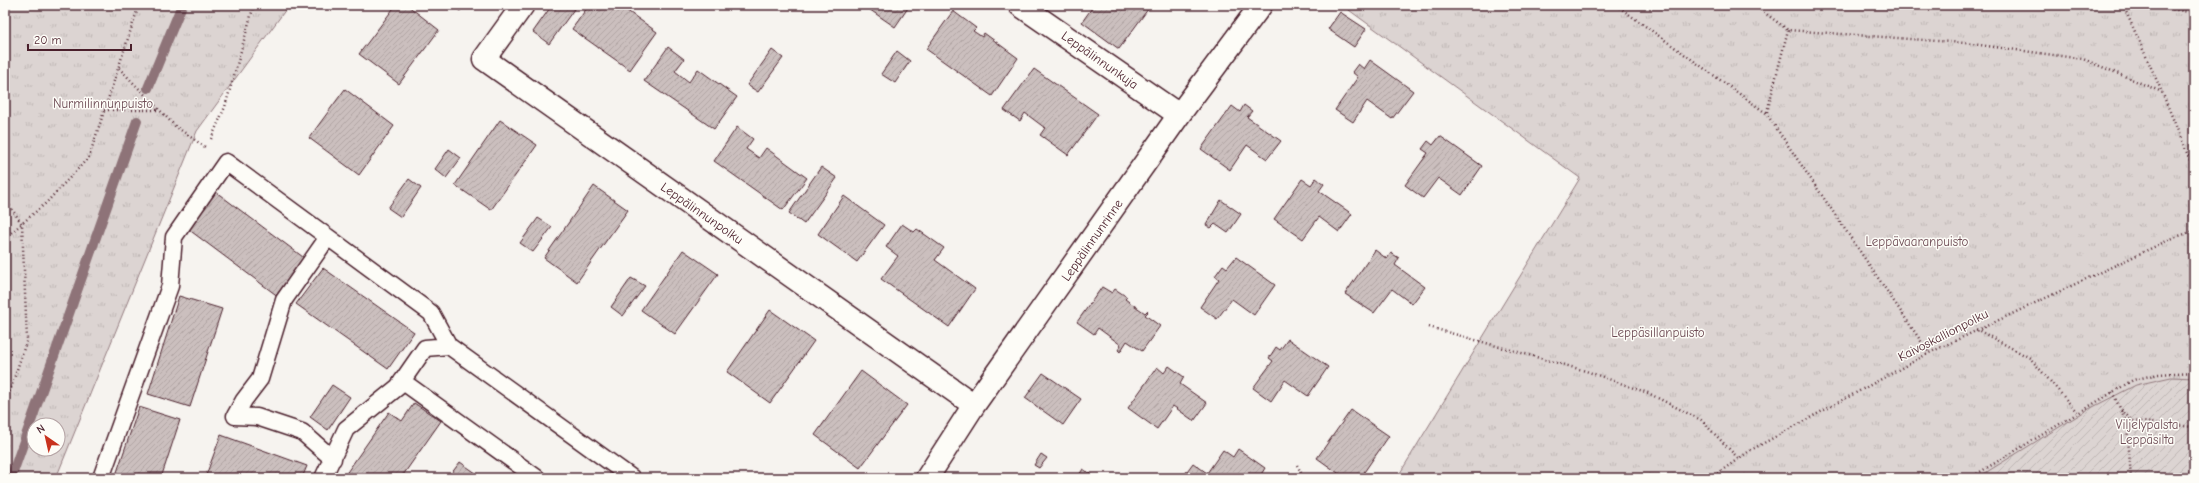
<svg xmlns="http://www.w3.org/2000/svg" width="2199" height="483" viewBox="0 0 2199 483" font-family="'Comic Neue',sans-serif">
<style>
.park{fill:url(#park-tufts);stroke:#937a7e;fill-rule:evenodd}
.garden{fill:url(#garden-furrows);stroke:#937a7e}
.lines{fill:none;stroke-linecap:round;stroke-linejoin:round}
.stream{stroke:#8e7378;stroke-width:10}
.building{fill:url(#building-hatch);stroke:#4a1f2b}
.service-casing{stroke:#4a1f2b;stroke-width:19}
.minor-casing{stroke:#4a1f2b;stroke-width:25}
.path{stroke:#4a1f2b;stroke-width:2.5;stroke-dasharray:1 3;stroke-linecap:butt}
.service{stroke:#fdfcf7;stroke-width:16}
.minor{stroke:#fdfcf7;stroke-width:22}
.labels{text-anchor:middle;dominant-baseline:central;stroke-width:3;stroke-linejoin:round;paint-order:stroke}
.street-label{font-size:13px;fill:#4a1f2b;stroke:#fdfcf7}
.park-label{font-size:13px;fill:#6e4c55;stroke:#fdfcf7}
</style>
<defs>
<pattern id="park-tufts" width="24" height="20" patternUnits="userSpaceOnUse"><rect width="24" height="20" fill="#dcd4d2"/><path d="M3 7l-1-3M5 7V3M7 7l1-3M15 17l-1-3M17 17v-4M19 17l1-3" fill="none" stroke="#beb6b4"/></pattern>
<pattern id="garden-furrows" width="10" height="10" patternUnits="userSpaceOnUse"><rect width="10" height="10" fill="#dcd4d2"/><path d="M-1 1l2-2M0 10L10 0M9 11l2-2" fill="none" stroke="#beb6b4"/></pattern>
<pattern id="building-hatch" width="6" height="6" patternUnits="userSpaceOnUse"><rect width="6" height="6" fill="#cbbfbe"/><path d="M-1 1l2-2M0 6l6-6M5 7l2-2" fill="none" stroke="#b0a4a3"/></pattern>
</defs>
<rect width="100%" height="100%" fill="#f6f3ef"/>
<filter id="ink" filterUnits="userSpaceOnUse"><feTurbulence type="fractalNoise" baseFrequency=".025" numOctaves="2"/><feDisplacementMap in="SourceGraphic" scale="8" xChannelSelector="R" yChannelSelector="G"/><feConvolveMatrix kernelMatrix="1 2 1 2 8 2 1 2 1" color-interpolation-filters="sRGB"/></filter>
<g filter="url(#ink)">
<path class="park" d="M 5,5 L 289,5 L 197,131 L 56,478 L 5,478 ZM 34,425 L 58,425 L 58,449 L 34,449 Z
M 1342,5 L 2194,5 L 2194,478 L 1397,478 L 1580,178 Z"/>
<path class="garden" d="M 2171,377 L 2194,378 L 2194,478 L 1977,478 L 2087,410 L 2136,385 Z"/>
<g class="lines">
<path class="stream" d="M 148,88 L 182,5
M 11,478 L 137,121"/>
</g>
<path class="building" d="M 396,5 L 407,5 L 439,30 L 399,84 L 359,54 Z
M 452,5 L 465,5 L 460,11 Z
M 552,5 L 577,5 L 549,44 L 533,32 Z
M 589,5 L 619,5 L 657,32 L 630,70 L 572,29 Z
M 863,5 L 910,5 L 895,27 Z
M 1094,5 L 1151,5 L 1119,49 L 1082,22 Z
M 953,11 L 976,28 L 973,31 L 982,37 L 984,33 L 1018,58 L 992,96 L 926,49 Z
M 1340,12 L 1366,29 L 1354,47 L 1328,29 Z
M 668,47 L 684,59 L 675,71 L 689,82 L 698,69 L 737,97 L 714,129 L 644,81 Z
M 772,50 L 783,58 L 758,92 L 747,85 Z
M 897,51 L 910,61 L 895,83 L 881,74 Z
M 1370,60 L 1413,91 L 1392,119 L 1367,101 L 1353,122 L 1335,110 L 1358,77 L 1352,72 L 1358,64 L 1364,69 Z
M 1034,69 L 1098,114 L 1068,155 L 1040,135 L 1045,128 L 1025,113 L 1020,121 L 1004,110 Z
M 345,89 L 394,126 L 359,175 L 309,138 Z
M 1244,105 L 1252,111 L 1247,117 L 1281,141 L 1267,159 L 1247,145 L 1230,170 L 1201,149 L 1232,106 L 1240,112 Z
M 500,120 L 537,145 L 491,210 L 455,185 Z
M 737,127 L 753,139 L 746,149 L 759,158 L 766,148 L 807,178 L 783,210 L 714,161 Z
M 1440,136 L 1482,166 L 1462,195 L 1438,178 L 1423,198 L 1405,185 L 1428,153 L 1422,149 L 1428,141 L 1433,145 Z
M 449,149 L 461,158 L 446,178 L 435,169 Z
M 821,167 L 837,178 L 804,224 L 789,213 Z
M 1316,178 L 1324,184 L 1319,191 L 1352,214 L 1339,232 L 1319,217 L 1303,239 L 1274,219 L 1302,179 L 1311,185 Z
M 409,179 L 421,188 L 401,217 L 388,208 Z
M 594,186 L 628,210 L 577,282 L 544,258 Z
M 216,192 L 307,260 L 279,297 L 188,229 Z
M 844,196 L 884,225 L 857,262 L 818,234 Z
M 1221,200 L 1241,214 L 1228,233 L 1215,224 L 1211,228 L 1206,225 Z
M 538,218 L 552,227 L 533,252 L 520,243 Z
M 902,224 L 914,232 L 917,229 L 944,248 L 935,260 L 975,289 L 949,327 L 881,279 L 898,256 L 886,247 Z
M 683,250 L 718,274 L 675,334 L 641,310 Z
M 1375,250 L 1387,259 L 1391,253 L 1399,258 L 1395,265 L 1425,287 L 1412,304 L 1392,289 L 1374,313 L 1345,294 Z
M 1236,257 L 1275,285 L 1254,315 L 1232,299 L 1217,319 L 1200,307 L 1219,279 L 1215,276 L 1223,265 L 1227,268 Z
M 323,268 L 414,332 L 388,369 L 296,304 Z
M 631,278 L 645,286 L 623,316 L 611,307 Z
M 1102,287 L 1112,293 L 1115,289 L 1127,297 L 1125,299 L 1145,313 L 1147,311 L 1148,312 L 1145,315 L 1160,326 L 1142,351 L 1127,341 L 1120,352 L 1118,350 L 1121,345 L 1098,328 L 1094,334 L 1077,322 Z
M 179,296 L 222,309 L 190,407 L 148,394 Z
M 770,310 L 814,341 L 770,403 L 727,372 Z
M 1288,339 L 1328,367 L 1308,396 L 1285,380 L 1271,401 L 1253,388 L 1273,361 L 1269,358 L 1276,347 L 1280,350 Z
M 1169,366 L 1184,377 L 1180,384 L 1207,403 L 1194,421 L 1173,406 L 1157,429 L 1128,408 L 1157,367 L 1164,373 Z
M 861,371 L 907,405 L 860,468 L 815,435 Z
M 1043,373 L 1081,399 L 1063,425 L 1025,398 Z
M 332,385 L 350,397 L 328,430 L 310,417 Z
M 414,403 L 441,421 L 401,478 L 343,478 L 389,412 L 402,421 Z
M 139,407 L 180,420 L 161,478 L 115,478 Z
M 1351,410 L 1389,436 L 1360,478 L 1345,478 L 1317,458 Z
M 221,435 L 307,466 L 302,478 L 205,478 Z
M 1238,449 L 1265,468 L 1259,478 L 1182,478 L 1193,463 L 1207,473 L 1223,450 L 1233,457 Z
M 1041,454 L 1047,458 L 1039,468 L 1034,465 Z
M 460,462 L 483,478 L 448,478 Z
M 1083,469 L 1096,478 L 1077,478 Z"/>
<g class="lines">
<defs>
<path id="service" d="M 328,237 L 284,300 L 260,379 L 244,400 L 235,416 L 257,417 L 302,432 L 333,459
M 402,381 L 537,478
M 101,478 L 170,286 L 174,237 L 226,162 L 431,313 L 449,346 L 632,478
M 323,478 L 346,429 L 398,387 L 425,348 L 449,346"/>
<path id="minor" d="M 523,5 L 484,59 L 974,405
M 1020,5 L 1179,115
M 927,478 L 974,405 L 1179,115 L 1261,5"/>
</defs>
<use href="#service" class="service-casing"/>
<use href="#minor" class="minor-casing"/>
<path class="path" d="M 1616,5 L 1766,113 L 1929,353
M 1754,5 L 1788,30 L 1965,43 L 2083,59 L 2162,92
M 2123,5 L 2162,92 L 2194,170
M 2149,5 L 2194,13
M 119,68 L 175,126 L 205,147
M 104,110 L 159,110
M 1767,112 L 1788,30
M 211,139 L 225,107 L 254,5
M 5,199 L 22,224 L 27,339 L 11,388 L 5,397
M 5,238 L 46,203 L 89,157 L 139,5
M 1429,327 L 1586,371 L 1648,393 L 1701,420 L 1739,459
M 1976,329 L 2030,358 L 2077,412
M 2112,392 L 2120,408 L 2132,421 L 2194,427
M 2121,411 L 2127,424 L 2131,478
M 1297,465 L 1304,478
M 1711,478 L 1751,450 L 1929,353 L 2173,238 L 2194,231
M 1970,478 L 2133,380 L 2158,374 L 2194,372
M 2189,478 L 2194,470"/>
<use href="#service" class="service"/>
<use href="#minor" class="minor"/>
</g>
</g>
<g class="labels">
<g class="street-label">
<text transform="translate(1100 60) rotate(35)">Leppälinnunkuja</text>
<text transform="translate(702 213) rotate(35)">Leppälinnunpolku</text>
<text transform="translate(1092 240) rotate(-55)">Leppälinnunrinne</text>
<text transform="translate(1943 335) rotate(-27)">Kaivoskallionpolku</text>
</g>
<g class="park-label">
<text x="103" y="103">Nurmilinnunpuisto</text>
<text x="1917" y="241">Leppävaaranpuisto</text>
<text x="1658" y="332">Leppäsillanpuisto</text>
<text x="2147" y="424">Viljelypalsta<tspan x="2147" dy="15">Leppäsilta</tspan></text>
</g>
</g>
<rect width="2199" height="483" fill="none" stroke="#fdfcf7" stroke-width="20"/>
<rect x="10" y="10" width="2179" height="463" fill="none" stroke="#4a1f2b" stroke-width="1.5" filter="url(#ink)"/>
<g transform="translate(46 437) rotate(326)"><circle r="19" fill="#fdfcf7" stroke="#b5a4a5"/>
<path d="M0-3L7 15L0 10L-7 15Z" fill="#c8321e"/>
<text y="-6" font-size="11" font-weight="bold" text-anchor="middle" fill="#4a1f2b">N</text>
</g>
<path d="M28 44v6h103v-6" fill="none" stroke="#4a1f2b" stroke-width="2"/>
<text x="34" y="44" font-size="12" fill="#4a1f2b" stroke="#fdfcf7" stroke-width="3" paint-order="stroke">20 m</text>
</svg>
